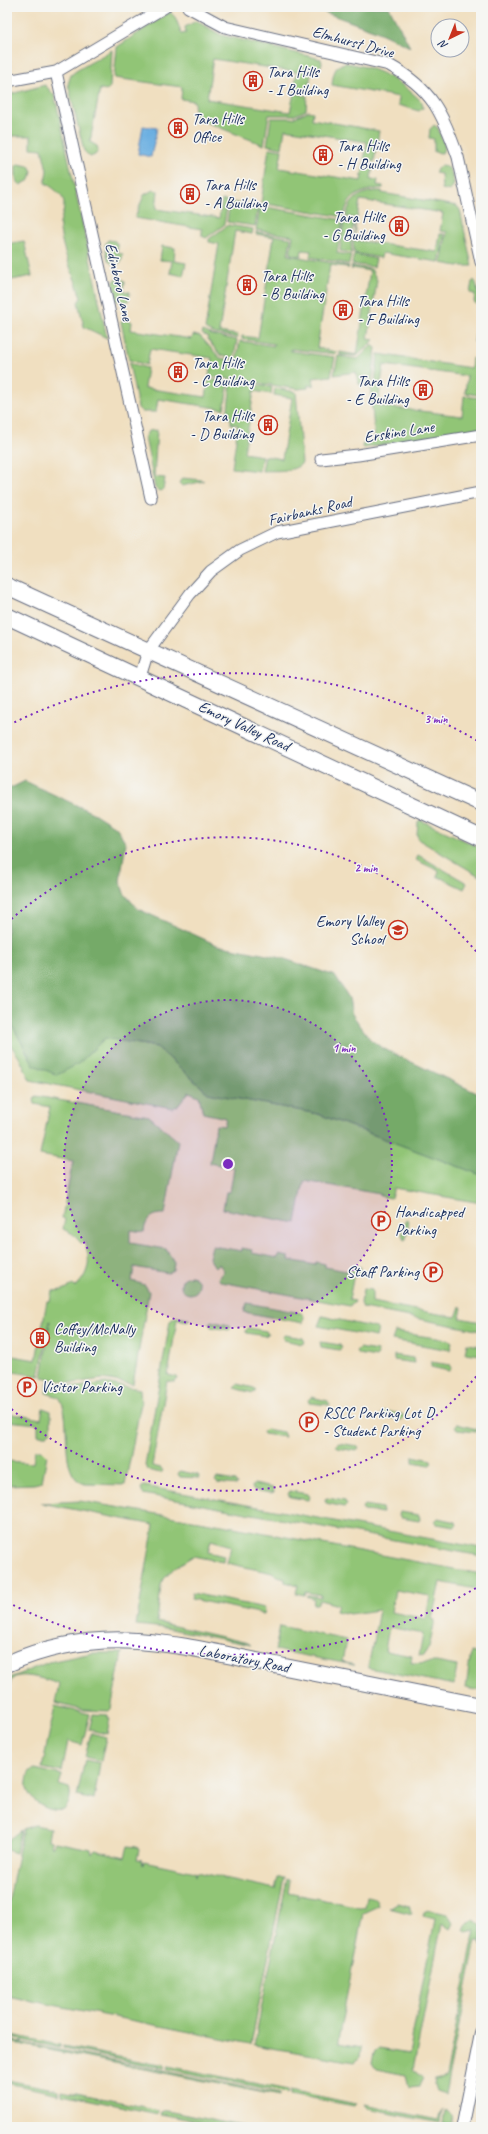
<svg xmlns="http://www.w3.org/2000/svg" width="488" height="2134" viewBox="0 0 488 2134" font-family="Caveat,sans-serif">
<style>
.green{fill:#91c576;stroke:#567a6a;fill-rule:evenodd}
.forest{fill:#74aa67;stroke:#486c62}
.water{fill:#6bafe1;stroke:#436fa0}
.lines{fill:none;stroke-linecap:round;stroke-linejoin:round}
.street-casing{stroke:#666d80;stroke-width:13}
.secondary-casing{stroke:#666d80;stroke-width:18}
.street{stroke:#fff;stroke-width:11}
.secondary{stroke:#fff;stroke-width:16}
.ring{fill:none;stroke:#7b2cbf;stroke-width:2;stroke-dasharray:2 4}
.labels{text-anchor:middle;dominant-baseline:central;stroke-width:3;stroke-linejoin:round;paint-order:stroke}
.street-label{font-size:16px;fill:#1b2f5e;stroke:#f6f6f2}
.poi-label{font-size:16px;fill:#1b2f5e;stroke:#f6f6f2;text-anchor:start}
.centre{fill:#7b2cbf;stroke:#f6f6f2;stroke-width:2}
.ring-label{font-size:12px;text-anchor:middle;font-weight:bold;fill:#7b2cbf;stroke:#f6f6f2;stroke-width:3;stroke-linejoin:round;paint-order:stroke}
</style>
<rect width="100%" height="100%" fill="#f6f6f2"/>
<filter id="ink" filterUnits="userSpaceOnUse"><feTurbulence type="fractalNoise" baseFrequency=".025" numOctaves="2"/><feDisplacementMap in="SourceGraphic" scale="8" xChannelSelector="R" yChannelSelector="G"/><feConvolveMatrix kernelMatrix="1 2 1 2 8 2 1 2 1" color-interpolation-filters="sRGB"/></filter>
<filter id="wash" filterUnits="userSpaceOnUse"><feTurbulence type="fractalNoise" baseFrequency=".012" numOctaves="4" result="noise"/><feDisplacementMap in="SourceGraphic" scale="16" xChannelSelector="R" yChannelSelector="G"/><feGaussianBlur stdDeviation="0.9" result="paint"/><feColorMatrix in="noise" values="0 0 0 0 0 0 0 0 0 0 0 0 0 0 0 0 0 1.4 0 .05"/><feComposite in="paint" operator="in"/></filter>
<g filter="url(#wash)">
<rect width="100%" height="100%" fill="#f0dfc0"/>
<path class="green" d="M 170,12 L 175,17 L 182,34 L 186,33 L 185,27 L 196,21 L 221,35 L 321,59 L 322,63 L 320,68 L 312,68 L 308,93 L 294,90 L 297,72 L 213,59 L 207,99 L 290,112 L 294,93 L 307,96 L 306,110 L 295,115 L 269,115 L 264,145 L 195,118 L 194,101 L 181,99 L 182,87 L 114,78 L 117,47 Z
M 112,50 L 110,87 L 107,90 L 100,89 L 90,142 L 97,146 L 98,151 L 95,155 L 90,157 L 84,151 L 68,84 L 71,75 L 76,71 Z
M 346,63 C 377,67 401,81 422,102 L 423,108 L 419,111 L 398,105 L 399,97 L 332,85 C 333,76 334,64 346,63 Z
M 45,85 L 54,95 L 58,110 L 107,338 L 84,327 L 78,302 L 81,298 C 74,274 63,254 60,230 C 58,219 67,211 63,199 C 60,193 51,186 45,183 L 47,170 L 42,149 L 31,148 L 31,136 L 7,136 L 7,95 Z
M 308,111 L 313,112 L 312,119 L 379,131 L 374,162 L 364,160 L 367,142 L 285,129 L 282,148 L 267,145 L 271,118 L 293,118 Z
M 434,125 L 438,128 L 445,147 L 442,153 L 434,152 L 434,139 L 429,138 L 430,129 Z
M 269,148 L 282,150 L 279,168 L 361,181 L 364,163 L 373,165 L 371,179 L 378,180 L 377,185 L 383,186 L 383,188 C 364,190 347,194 344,217 L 261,203 Z
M 18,164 L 29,166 L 32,171 L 30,180 L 20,185 L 16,179 L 16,166 Z
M 442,165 L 447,166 L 451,172 L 454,184 L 450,191 L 442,189 L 441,174 L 435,173 L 437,168 Z
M 153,190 L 158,191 L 156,209 L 219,218 L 222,200 L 228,201 L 224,225 L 206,238 L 202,236 L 202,229 L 135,218 L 144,195 Z
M 375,191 L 382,191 L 382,193 L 457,206 L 460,210 L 472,266 L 458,266 L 441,263 L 447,232 L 440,231 L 443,213 L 360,200 L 357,218 L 346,217 C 349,200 359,193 375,191 Z
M 230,202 L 258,206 L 255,226 L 227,222 Z
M 260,206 L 343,220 L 337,253 L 351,255 L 349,264 L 310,257 L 311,251 L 302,250 L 301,256 L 290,254 L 293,236 L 256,230 Z
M 344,220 L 354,221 L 351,240 L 352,253 L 340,251 Z
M 356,221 L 354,240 L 437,252 L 440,234 L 445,234 L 439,262 L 382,253 L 381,258 L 354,253 L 353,241 Z
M 228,225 L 253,229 L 252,234 L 235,231 L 219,332 L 238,335 L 237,338 L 212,333 L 205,329 L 219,244 L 209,242 L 209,239 Z
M 256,232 L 291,238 L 288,255 L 349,266 L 348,269 L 347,267 L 330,265 L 317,348 L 337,352 L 336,354 L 291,349 L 291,351 L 335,357 L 331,376 L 313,378 L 314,385 L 308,385 L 308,388 L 298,389 L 209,376 L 212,358 L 150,349 L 147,365 L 129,360 L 121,322 L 126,318 L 132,322 L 131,330 L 192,339 L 193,335 L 200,336 L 220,358 L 236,361 L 240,341 L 274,346 L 274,344 L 242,339 L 242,336 L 258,338 L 274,237 L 256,234 Z
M 108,240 L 115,241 L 118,246 L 117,253 L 123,254 L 121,262 L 117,264 L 112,264 L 108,260 L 105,245 Z
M 24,241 L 32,276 L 7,281 L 7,244 Z
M 162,246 L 175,248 L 174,261 L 186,263 L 183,276 L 170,273 L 172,261 L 160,260 Z
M 354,254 L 376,259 L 374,267 L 352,264 Z
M 351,266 L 371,269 L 377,280 L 368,339 L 374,340 L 357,356 L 340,355 L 340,352 L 357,355 L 370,271 L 352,268 L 352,270 Z
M 120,278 L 125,281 L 124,291 L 130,292 L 129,300 L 124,303 L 116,300 L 113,284 L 115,280 Z
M 474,280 L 476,283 L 480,302 L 478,305 L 474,302 L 475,294 L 470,293 L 472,282 Z
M 481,319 L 481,347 L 474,342 L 477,322 Z
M 203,331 L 212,335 L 237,340 L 234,358 L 221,356 L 207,339 L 208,337 L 202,334 Z
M 372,345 L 376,348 L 372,383 L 369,383 L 368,386 L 359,384 L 356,372 L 334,375 L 338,356 L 358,359 Z
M 378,354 L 471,368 L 472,358 L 481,362 L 478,395 L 465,393 L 467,376 L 384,365 L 381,383 L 375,383 Z
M 129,363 L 147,368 L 144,388 L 206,397 L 209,379 L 229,382 L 224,409 L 158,399 L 156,412 L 142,412 L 138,408 Z
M 231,382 L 272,387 L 271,394 L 254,391 L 244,453 L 262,456 L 259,471 L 232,468 L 238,425 L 231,424 L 231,418 L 227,417 Z
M 370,386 L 380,387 L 379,406 L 462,416 L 464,396 L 480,398 L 481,390 L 481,428 L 364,448 L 362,445 L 364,443 L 375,441 Z
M 275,388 L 296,392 L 302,463 C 294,473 274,470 262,471 L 265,456 L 282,459 L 292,398 L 274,395 Z
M 157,430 L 154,477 L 165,478 L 163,490 L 159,491 L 155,488 L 145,437 L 148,431 Z
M 182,478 L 202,480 L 204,481 L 182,486 L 179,483 Z
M 420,820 L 481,848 L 481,877 L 419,840 L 417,835 L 418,822 Z
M 418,855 L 467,883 L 464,889 L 437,876 L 439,871 L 416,860 Z
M 7,1016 L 34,1065 L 78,1064 L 105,1038 L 157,1047 L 208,1093 L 318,1114 L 481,1175 L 481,1203 L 394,1188 L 391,1198 L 380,1196 L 380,1194 L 304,1181 L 296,1223 L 223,1209 L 226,1192 L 230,1192 L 234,1168 L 210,1163 L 216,1125 L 224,1126 L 226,1118 L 203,1113 L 199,1096 L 189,1092 L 178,1106 L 172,1108 L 30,1080 L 19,1057 L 7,1040 Z
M 36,1096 L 149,1116 L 178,1141 L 165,1214 C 152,1213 145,1220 144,1232 L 130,1230 L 130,1243 L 166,1249 L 174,1262 L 173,1270 L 168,1273 L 134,1267 L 132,1281 L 145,1285 L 149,1292 L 133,1384 L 103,1379 L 73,1383 L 42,1377 L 50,1321 L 39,1376 L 7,1371 L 7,1355 L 36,1360 L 47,1301 L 50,1301 L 52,1291 L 63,1290 L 73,1285 L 75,1287 C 89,1275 92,1259 84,1242 L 81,1243 L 73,1234 L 63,1229 L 65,1219 L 62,1218 L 73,1161 L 40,1155 L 50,1107 L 35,1104 L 34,1099 Z
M 406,1219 L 409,1221 L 406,1239 L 404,1240 L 402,1234 Z
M 212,1246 L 242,1251 L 242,1248 L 252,1250 L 252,1253 L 278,1258 L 279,1255 L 289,1257 L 289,1260 L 315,1265 L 316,1262 L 325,1264 L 325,1267 L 352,1272 L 353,1266 L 361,1267 L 359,1275 L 354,1274 L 349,1300 L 355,1301 L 354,1303 L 350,1306 L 221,1282 L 218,1278 L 224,1271 L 219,1264 L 215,1267 L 209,1258 Z
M181 1285a9 9 0 1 1 18 0a9 9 0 1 1-18 0Z
M 363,1289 L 372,1290 L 372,1302 L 444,1315 L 456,1317 L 460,1307 L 462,1308 L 460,1318 L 481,1322 L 481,1331 L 363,1308 L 361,1303 Z
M 247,1303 L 301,1313 L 304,1316 L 303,1323 L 244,1312 Z
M 322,1316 L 376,1328 L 378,1329 L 376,1337 L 318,1326 Z
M 176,1317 L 189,1319 L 188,1321 L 177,1319 L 168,1375 L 177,1377 L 178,1379 L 174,1382 L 167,1381 L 152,1466 L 161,1468 L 163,1471 L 161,1473 L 147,1470 L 145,1465 L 170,1321 Z
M 211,1321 L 229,1325 L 231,1328 L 229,1330 L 211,1327 L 209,1324 Z
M 248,1328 L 266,1331 L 268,1334 L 265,1336 L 247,1333 L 245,1331 Z
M 395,1332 L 450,1340 L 452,1342 L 450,1350 L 392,1340 Z
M 285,1335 L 303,1338 L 305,1342 L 302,1344 L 284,1340 L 282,1337 Z
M 320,1342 L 340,1345 L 342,1348 L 339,1350 L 321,1347 Z
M 467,1344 L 481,1346 L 481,1355 L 465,1353 Z
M 359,1348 L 377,1351 L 378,1355 L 376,1357 L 358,1354 L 356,1351 Z
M 394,1355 L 413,1358 L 414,1363 L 394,1360 Z
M 431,1362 L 450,1365 L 451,1369 L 449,1371 L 431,1367 Z
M 48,1382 L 78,1387 L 105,1383 L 140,1389 L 141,1403 L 125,1485 L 85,1484 C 56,1476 74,1417 59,1397 L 46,1393 Z
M 237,1384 L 254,1388 L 256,1391 L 253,1393 L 237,1389 L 234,1387 Z
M 311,1397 L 328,1401 L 329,1405 L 309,1403 L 308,1400 Z
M 43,1408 L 51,1411 L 51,1430 L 47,1435 L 38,1435 L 38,1424 L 7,1421 L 7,1413 L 41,1419 Z
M 384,1411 L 402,1414 L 404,1417 L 401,1420 L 384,1417 L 381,1414 Z
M 457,1424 L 476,1429 L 476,1432 L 457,1430 L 455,1427 Z
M 266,1429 L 283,1432 L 285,1437 L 264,1434 L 263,1432 Z
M 339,1443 L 357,1446 L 359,1449 L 356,1451 L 338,1448 L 336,1445 Z
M 35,1450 L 42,1450 L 47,1455 L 42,1482 L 34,1484 L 7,1485 L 7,1461 L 33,1463 Z
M 413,1456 L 431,1460 L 432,1463 L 430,1465 L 413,1462 Z
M 180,1471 L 198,1475 L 200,1478 L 180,1477 L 178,1474 Z
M 217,1478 L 235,1481 L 237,1485 L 217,1483 L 215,1481 Z
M 254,1484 L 273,1488 L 274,1492 L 271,1493 L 253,1490 L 252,1487 Z
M 144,1486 L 481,1548 L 481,1556 L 143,1494 L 141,1488 Z
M 290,1491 L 308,1494 L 310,1497 L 308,1500 L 290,1497 L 288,1494 Z
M 327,1498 L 345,1501 L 347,1505 L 344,1507 L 326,1503 L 325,1499 Z
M 80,1501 L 228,1526 L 481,1574 L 481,1590 L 440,1582 L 432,1619 L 435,1620 L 429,1647 L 424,1656 L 419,1655 L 423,1634 L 389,1627 L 385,1651 L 412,1656 L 411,1663 L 436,1662 L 457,1666 L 454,1685 L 368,1668 L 379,1610 L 350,1614 L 336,1611 L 338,1605 L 320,1600 L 317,1604 L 313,1604 L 314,1599 L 306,1596 L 307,1595 L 321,1597 L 321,1595 L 305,1592 L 304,1595 L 296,1593 L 298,1585 L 285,1582 L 285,1579 L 278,1577 L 272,1573 L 227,1563 L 231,1546 L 211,1540 L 208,1552 L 224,1556 L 223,1562 L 193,1556 L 174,1568 L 164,1579 L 161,1585 L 157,1622 L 248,1643 L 251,1645 L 166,1628 L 136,1625 L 154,1525 L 41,1503 ZM 395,1590 L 430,1596 L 426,1619 L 391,1612 Z
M 364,1505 L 382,1508 L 383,1513 L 364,1511 L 362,1507 Z
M 400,1512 L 419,1515 L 420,1519 L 419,1521 L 401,1518 L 399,1515 Z
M 438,1518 L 456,1522 L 457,1525 L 454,1527 L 437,1524 L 435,1521 Z
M 192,1593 L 265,1608 L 264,1614 L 191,1599 Z
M 280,1626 L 346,1640 L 342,1662 L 354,1665 L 275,1650 Z
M 471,1652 L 481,1654 L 481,1691 L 466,1688 Z
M 92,1653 L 122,1653 L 111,1709 L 109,1711 L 83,1710 L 55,1703 L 59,1684 C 49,1681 17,1669 11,1681 C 8,1688 8,1697 7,1704 L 7,1679 L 49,1662 Z
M 55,1706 L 90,1714 L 82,1745 L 68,1741 L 62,1772 L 42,1768 Z
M 93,1714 L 108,1715 L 108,1718 L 110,1718 L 107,1734 L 89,1730 Z
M 91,1733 L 106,1737 L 101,1761 L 85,1757 Z
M 85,1760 L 100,1763 L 94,1800 L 77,1796 Z
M 35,1769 L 62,1775 L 59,1785 L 69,1788 C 72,1795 69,1805 64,1810 C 50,1813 30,1803 27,1788 C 26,1783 28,1777 29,1772 Z
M 35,1825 L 50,1828 L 48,1840 L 51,1841 L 52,1847 L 55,1842 L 91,1849 L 92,1854 L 95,1850 L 125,1857 L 128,1846 L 137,1847 L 139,1850 L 137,1859 L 142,1860 L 143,1865 L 144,1861 L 195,1872 L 196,1876 L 197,1872 L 275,1889 L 278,1878 L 284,1878 L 251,2044 L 7,1996 L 7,1910 L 23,1829 Z
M 21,1830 L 16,1853 L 7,1850 L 8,1840 Z
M 287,1879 L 290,1881 L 288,1892 L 298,1894 L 298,1899 L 300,1895 L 365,1908 L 367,1897 C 374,1898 377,1899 378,1906 L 363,1913 L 338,2040 L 338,2043 L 361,2047 L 360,2057 L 355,2062 L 254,2045 Z
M 397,1903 L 409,1906 L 412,1914 L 389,1908 Z
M 428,1910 L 447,1914 L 453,1923 L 450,1929 L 442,1923 L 413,2070 L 423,2078 L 419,2086 L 409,2087 L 406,2075 L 376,2069 L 372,2063 L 374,2053 L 379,2049 L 409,2054 L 435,1919 L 423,1916 L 424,1912 Z
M 474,1920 L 481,1925 L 481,1945 L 480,1941 L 476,1941 L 445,2094 L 436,2091 L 434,2085 L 435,2080 L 446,2077 L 475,1930 L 466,1932 L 464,1930 L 467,1923 Z
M 7,2034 L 60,2045 L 60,2048 L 7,2037 Z
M 13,2041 L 279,2094 L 279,2096 L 14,2043 Z
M 63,2046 L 165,2066 L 164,2069 L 63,2048 Z
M 168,2066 L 288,2090 L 287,2093 L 167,2069 Z
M 7,2080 L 59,2090 L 59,2094 L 7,2083 Z
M 62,2090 L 159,2110 L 158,2114 L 62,2094 Z
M 290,2090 L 356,2104 L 354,2106 L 290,2094 Z
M 364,2105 L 438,2120 L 442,2110 L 440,2123 L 367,2109 Z
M 162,2110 L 246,2127 L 226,2127 L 161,2114 Z
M 445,2110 L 452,2115 L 453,2125 L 443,2124 Z"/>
<path class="forest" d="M 310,7 L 389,7 L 410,47 L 376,31 Z
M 25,781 L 95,814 L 117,828 L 126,843 L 120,881 L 124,893 L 138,909 L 217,945 L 282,958 L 335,976 L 349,998 L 352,1014 L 370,1039 L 382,1048 L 481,1095 L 481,1175 L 318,1114 L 208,1093 L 157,1047 L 105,1038 L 78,1064 L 57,1075 L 34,1065 L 7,1016 L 7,787 L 13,787 Z"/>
<path class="water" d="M 143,126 L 157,128 L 151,157 L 138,154 Z"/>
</g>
<g filter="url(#ink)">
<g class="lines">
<defs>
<path id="street" d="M 188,7 L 225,27 L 389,65 C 432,89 442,112 458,157 L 481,262
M 56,72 L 151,498
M 7,81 L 56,72 L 165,7
M 321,459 L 358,455 L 481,435
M 140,677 L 148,651 L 190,594 L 211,571 L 240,550 L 277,532 L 481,492
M 462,2127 L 481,2031"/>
<path id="secondary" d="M 7,586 L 481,803
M 7,616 L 481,838
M 7,1664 C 106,1620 184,1647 285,1667 C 350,1680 416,1693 481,1706"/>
</defs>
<use href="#street" class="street-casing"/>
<use href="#secondary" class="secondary-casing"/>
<use href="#street" class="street"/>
<use href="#secondary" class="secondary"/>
</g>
</g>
<circle cx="228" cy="1164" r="164" fill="#7b2cbf" fill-opacity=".12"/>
<g class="ring">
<circle cx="228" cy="1164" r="164"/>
<path d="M480 1372A327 327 0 0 1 7 1405M7 923A327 327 0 0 1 480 956"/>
<path d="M481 1585A491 491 0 0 1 9 1603M9 725A491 491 0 0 1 481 743"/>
</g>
<defs>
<symbol id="building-ring" viewBox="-11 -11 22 22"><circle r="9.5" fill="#f6f6f2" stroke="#c8321e" stroke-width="1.5"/><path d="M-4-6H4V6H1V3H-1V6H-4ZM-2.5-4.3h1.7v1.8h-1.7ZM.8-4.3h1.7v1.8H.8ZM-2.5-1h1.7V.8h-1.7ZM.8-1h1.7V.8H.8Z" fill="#c8321e"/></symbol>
<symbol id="school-ring" viewBox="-11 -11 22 22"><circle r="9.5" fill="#f6f6f2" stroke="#c8321e" stroke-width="1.5"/><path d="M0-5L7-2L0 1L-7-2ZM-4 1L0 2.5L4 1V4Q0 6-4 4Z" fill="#c8321e"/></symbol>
<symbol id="parking-ring" viewBox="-11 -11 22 22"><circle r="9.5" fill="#f6f6f2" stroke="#c8321e" stroke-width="1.5"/><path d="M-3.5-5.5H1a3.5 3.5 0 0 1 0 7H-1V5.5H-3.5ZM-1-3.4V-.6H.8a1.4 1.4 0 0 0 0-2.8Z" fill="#c8321e"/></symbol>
</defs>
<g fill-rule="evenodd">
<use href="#building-ring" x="242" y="70" width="22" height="22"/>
<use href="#building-ring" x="167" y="117" width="22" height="22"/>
<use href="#building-ring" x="312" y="144" width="22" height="22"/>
<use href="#building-ring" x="179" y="183" width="22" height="22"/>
<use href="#building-ring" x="388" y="215" width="22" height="22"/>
<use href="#building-ring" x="236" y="274" width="22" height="22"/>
<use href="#building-ring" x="332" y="299" width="22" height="22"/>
<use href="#building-ring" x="167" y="361" width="22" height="22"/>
<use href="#building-ring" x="412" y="379" width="22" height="22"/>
<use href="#building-ring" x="257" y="414" width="22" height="22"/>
<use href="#school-ring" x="387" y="919" width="22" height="22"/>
<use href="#parking-ring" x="370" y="1210" width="22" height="22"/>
<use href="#parking-ring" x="422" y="1261" width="22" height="22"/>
<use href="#building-ring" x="29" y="1327" width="22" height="22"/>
<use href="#parking-ring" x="16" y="1376" width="22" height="22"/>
<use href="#parking-ring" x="298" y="1411" width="22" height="22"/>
</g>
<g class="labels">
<g class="street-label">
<text transform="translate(353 42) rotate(15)">Elmhurst Drive</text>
<text transform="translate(119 282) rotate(77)">Edinboro Lane</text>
<text transform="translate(399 432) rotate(-9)">Erskine Lane</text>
<text transform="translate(310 511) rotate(-13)">Fairbanks Road</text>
<text transform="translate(244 726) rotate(25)">Emory Valley Road</text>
<text transform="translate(244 1659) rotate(11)">Laboratory Road</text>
</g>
<g class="poi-label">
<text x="267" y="72">Tara Hills<tspan x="267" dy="18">- I Building</tspan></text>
<text x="192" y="119">Tara Hills<tspan x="192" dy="18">Office</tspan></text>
<text x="337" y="146">Tara Hills<tspan x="337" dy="18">- H Building</tspan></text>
<text x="204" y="185">Tara Hills<tspan x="204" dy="18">- A Building</tspan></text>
<text x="385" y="217" text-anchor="end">Tara Hills<tspan x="385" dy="18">- G Building</tspan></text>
<text x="261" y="276">Tara Hills<tspan x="261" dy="18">- B Building</tspan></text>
<text x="357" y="301">Tara Hills<tspan x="357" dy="18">- F Building</tspan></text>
<text x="192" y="363">Tara Hills<tspan x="192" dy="18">- C Building</tspan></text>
<text x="409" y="381" text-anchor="end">Tara Hills<tspan x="409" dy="18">- E Building</tspan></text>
<text x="254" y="416" text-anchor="end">Tara Hills<tspan x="254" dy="18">- D Building</tspan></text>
<text x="384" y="921" text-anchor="end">Emory Valley<tspan x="384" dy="18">School</tspan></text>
<text x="395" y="1212">Handicapped<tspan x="395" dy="18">Parking</tspan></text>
<text x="419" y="1272" text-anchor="end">Staff Parking</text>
<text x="54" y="1329">Coffey/McNally<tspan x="54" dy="18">Building</tspan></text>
<text x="41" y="1387">Visitor Parking</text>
<text x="323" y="1413">RSCC Parking Lot D<tspan x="323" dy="18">- Student Parking</tspan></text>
</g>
</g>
<circle cx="228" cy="1164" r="6" class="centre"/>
<g class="ring-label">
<text x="436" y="723">3 min</text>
<text x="366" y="872">2 min</text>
<text x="344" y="1052">1 min</text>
</g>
<rect width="488" height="2134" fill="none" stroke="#f6f6f2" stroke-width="24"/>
<g transform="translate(450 38) rotate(223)"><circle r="19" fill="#f6f6f2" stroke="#9ea6b7"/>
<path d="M0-3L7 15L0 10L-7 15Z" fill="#c8321e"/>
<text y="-6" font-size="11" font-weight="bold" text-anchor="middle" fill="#1b2f5e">N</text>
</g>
</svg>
